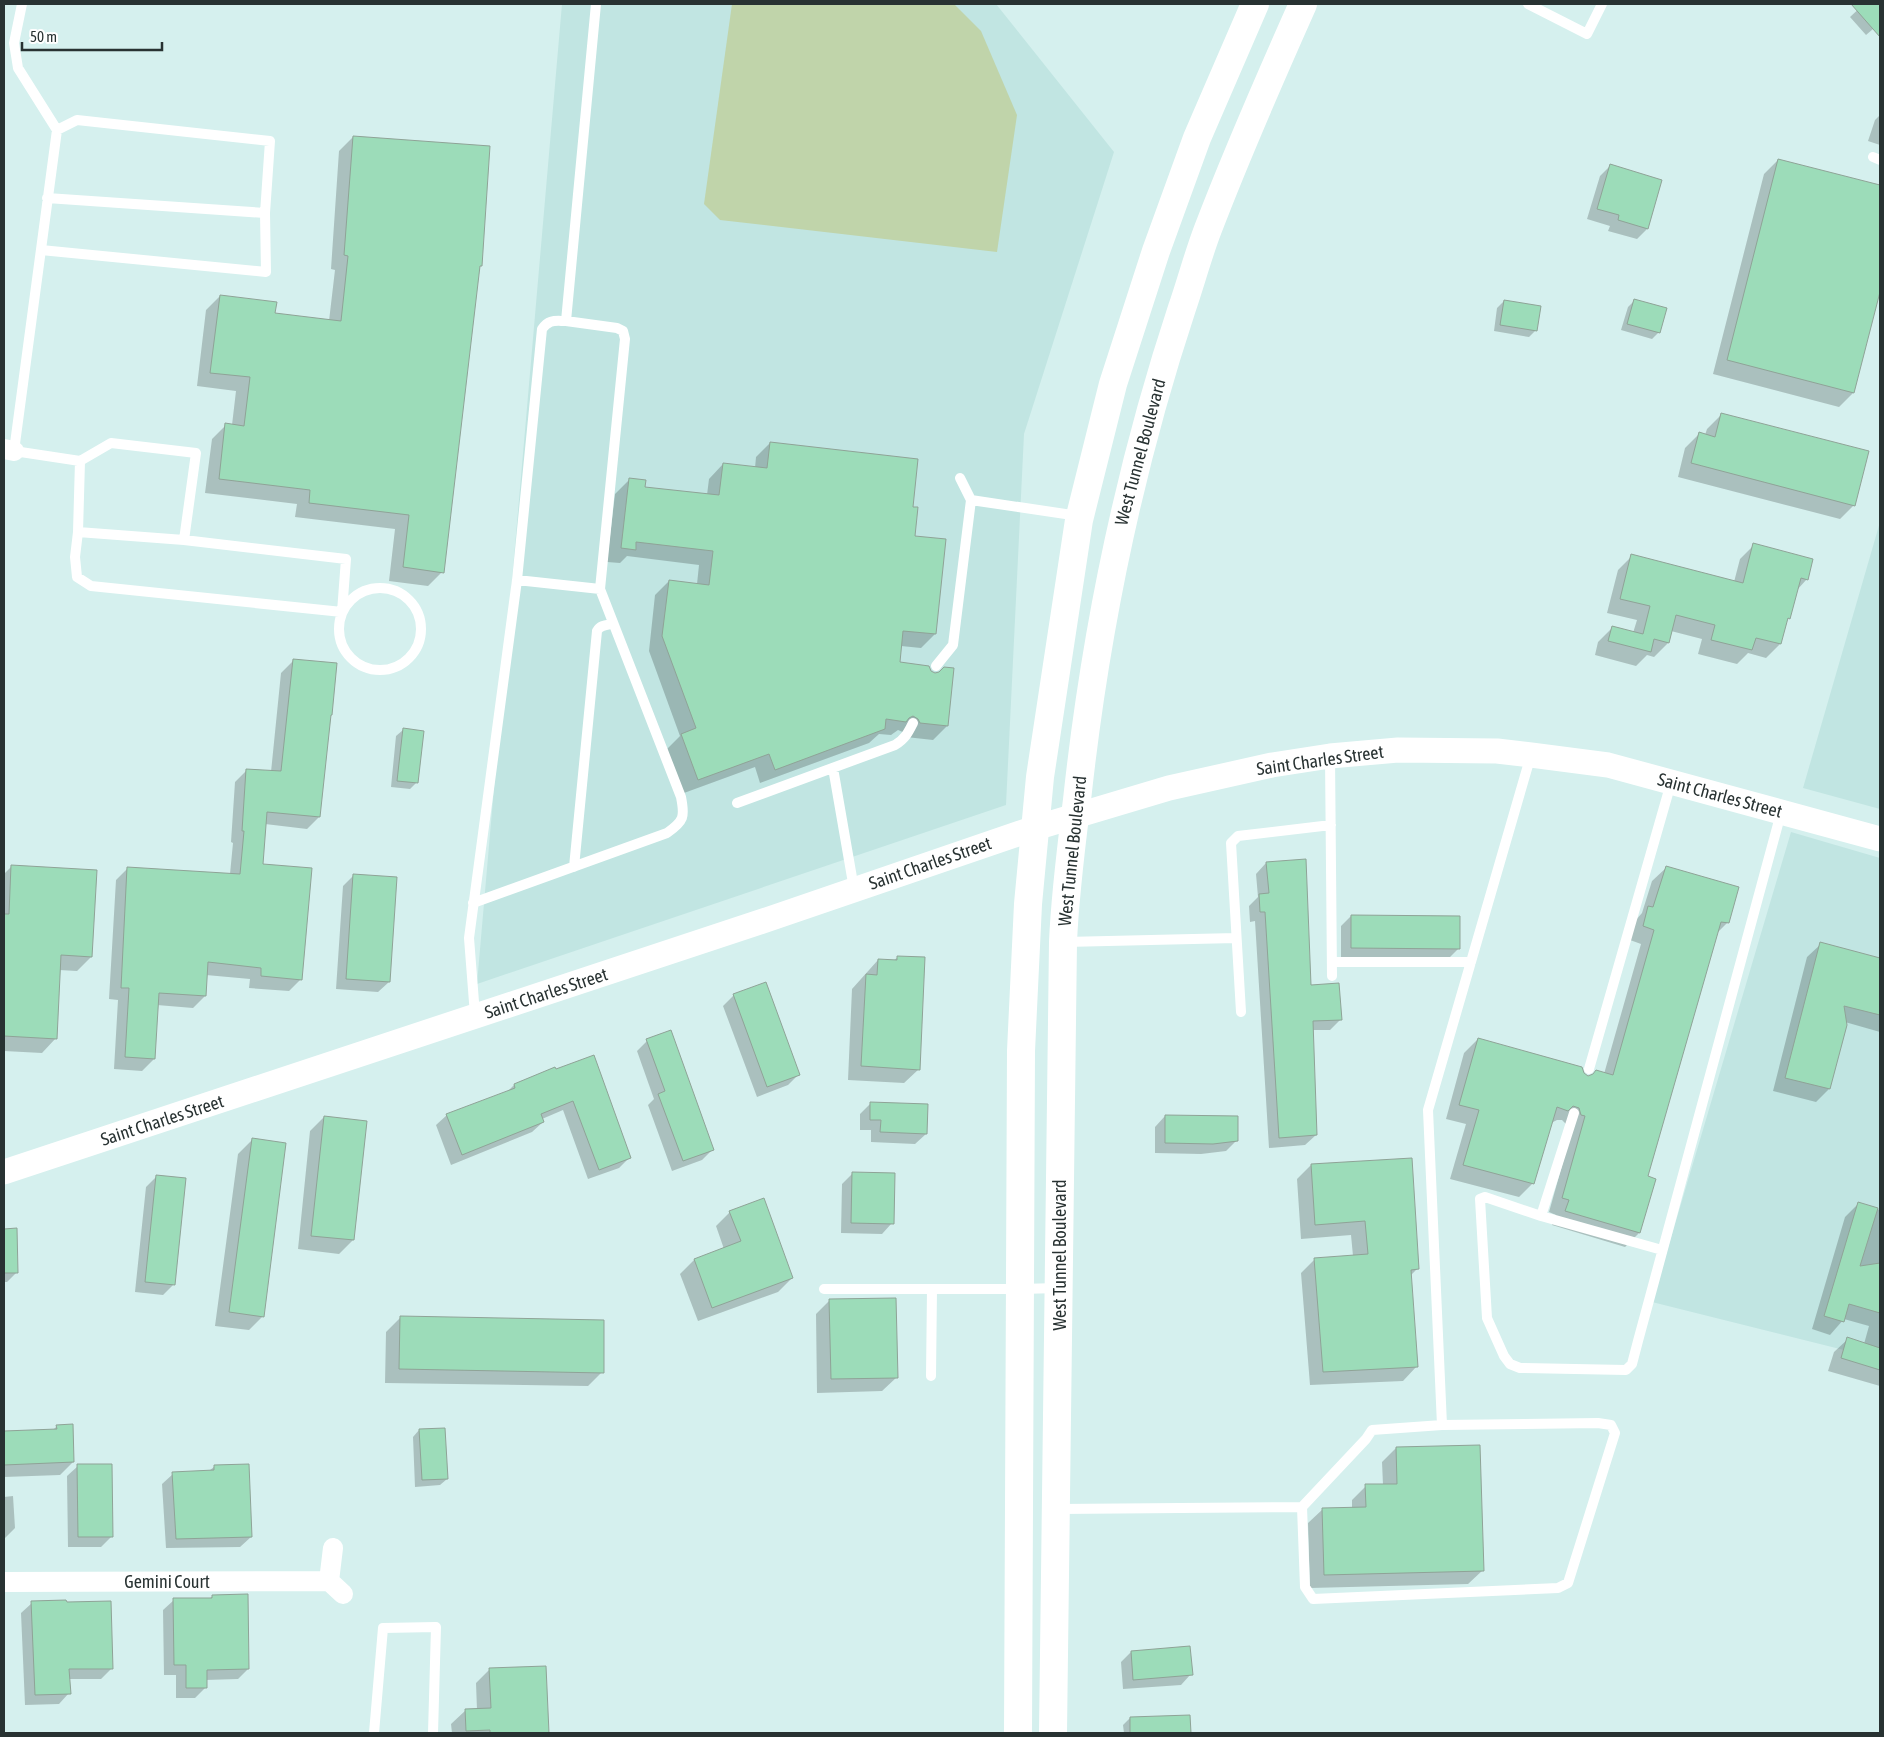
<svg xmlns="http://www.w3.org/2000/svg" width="1884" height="1737" viewBox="0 0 1884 1737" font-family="'Asap Condensed',sans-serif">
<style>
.built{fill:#c1e5e2}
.green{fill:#c0d4aa}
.shadow{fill:#0003}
.building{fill:#9cdcb9;stroke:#8fa397}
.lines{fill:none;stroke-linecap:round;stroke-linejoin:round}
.service{stroke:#fff;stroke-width:10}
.minor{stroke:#fff;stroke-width:20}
.tertiary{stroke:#fff;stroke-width:25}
.secondary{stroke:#fff;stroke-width:28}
.labels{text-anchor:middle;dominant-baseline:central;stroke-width:4.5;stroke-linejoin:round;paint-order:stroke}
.street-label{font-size:18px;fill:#283232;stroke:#fff}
</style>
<rect width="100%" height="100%" fill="#d5f0ee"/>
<path class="built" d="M 562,4 L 996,4 L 1114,152 L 1024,434 L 1006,805 L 477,984 Z
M 1880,522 L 1880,809 L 1803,788 Z
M 1791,832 L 1880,858 L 1880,1359 L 1652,1302 Z"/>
<path class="green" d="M 732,4 L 954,4 L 981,31 L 1017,115 L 997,252 L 720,220 L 704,204 Z"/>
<path class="shadow" d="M 1864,4 L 1880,4 L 1880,23 L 1866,35 L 1850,17 Z
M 1880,115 L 1880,145 L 1868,141 L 1875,120 Z
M 353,137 L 478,267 L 442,572 L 428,586 L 389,581 L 395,529 L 295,517 L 297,504 L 205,493 L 212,439 L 226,425 L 232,425 L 236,391 L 197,386 L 206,310 L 220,296 L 274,314 L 329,321 L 335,270 L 331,269 L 339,151 Z
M 1778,160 L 1880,186 L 1880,287 L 1853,393 L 1839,407 L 1713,374 L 1764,174 Z
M 1610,166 L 1647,229 L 1637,239 L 1608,231 L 1610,226 L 1587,219 L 1600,176 Z
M 1635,300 L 1659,332 L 1652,339 L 1621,330 L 1628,307 Z
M 1504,301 L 1536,330 L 1529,337 L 1494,331 L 1497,308 Z
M 1721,415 L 1854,505 L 1840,519 L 1678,477 L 1685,448 L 1699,434 L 1705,435 L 1707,429 Z
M 770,443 L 911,508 L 914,537 L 935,634 L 921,648 L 901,646 L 899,663 L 947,726 L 933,740 L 906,737 L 905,733 L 898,730 L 891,735 L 879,734 L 869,743 L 760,783 L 755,767 L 684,793 L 667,749 L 680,736 L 649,651 L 655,595 L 669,581 L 697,584 L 699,565 L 627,556 L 620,563 L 607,562 L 615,494 L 629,480 L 644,488 L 707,495 L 709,479 L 723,464 L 755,468 L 756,457 Z
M 1754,545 L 1807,579 L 1797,590 L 1789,618 L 1785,622 L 1780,644 L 1766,658 L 1748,653 L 1737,664 L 1698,654 L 1702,639 L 1671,631 L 1668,643 L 1654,657 L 1647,655 L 1636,666 L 1595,655 L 1598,642 L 1613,627 L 1633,633 L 1637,620 L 1607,613 L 1618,570 L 1632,556 L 1734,582 L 1740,559 Z
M 293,661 L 319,817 L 307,829 L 265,824 L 262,865 L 301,979 L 289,991 L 249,988 L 250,979 L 206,975 L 205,996 L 193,1008 L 157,1005 L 154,1059 L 142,1071 L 114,1069 L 118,1000 L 109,999 L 116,880 L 128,868 L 230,874 L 233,843 L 231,842 L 235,782 L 247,770 L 271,772 L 281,673 Z
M 403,730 L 417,782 L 410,789 L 391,787 L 396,736 Z
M 1266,863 L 1310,986 L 1341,1019 L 1330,1030 L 1312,1030 L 1316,1135 L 1305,1145 L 1269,1148 L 1255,921 L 1250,922 L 1249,906 L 1258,897 L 1256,874 Z
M 12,866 L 91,957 L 77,971 L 59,970 L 56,1038 L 42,1053 L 4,1051 L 4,874 Z
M 1667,867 L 1728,922 L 1715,935 L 1646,1177 L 1655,1179 L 1639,1233 L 1625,1247 L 1552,1225 L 1556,1215 L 1549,1212 L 1572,1130 L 1562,1120 L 1557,1120 L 1551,1123 L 1533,1183 L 1519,1197 L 1450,1179 L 1466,1124 L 1446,1119 L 1464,1053 L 1478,1039 L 1587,1077 L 1604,1074 L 1641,944 L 1630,940 L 1635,921 L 1642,913 L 1652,881 Z
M 354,875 L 389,982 L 378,992 L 336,989 L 343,886 Z
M 1351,916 L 1459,948 L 1448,959 L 1341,958 L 1341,926 Z
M 1821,944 L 1880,960 L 1880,1032 L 1845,1022 L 1829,1089 L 1816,1102 L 1773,1091 L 1807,957 Z
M 898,957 L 919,1069 L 904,1083 L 848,1080 L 852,989 L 878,960 L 893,961 Z
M 765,984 L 799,1074 L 788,1085 L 757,1097 L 723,1006 L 733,996 Z
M 647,1041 L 713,1149 L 702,1160 L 672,1171 L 648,1105 L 654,1099 L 637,1051 Z
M 554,1069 L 630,1157 L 619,1168 L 588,1179 L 563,1110 L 542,1119 L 543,1122 L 532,1132 L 451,1165 L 436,1125 L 447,1115 L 507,1092 L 514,1085 Z
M 871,1103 L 926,1134 L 915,1144 L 871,1142 L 871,1130 L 860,1130 L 860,1114 Z
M 1165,1116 L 1237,1140 L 1226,1151 L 1201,1154 L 1155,1153 L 1155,1127 Z
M 324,1117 L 353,1240 L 339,1254 L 298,1249 L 310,1131 Z
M 252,1140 L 263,1316 L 249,1330 L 215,1326 L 238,1154 Z
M 1311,1165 L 1418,1268 L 1410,1276 L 1417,1366 L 1403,1381 L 1310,1385 L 1301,1273 L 1315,1259 L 1353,1256 L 1351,1235 L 1301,1239 L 1297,1179 Z
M 852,1174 L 892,1223 L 882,1234 L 841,1233 L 842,1184 Z
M 157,1176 L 173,1285 L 163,1295 L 135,1292 L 146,1187 Z
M 1859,1203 L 1880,1210 L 1880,1386 L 1828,1371 L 1834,1352 L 1848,1339 L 1864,1344 L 1869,1326 L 1844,1319 L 1830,1335 L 1812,1329 L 1845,1217 Z
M 730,1212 L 792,1278 L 778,1292 L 698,1321 L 680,1274 L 694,1260 L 724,1249 L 716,1226 Z
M 4,1252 L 16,1252 L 17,1272 L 7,1282 L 4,1282 Z
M 830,1300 L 897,1377 L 882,1391 L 817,1393 L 816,1314 Z
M 400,1318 L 602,1372 L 588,1386 L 385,1383 L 386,1332 Z
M 57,1426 L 73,1462 L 60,1475 L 4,1477 L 4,1433 L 52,1431 Z
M 419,1430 L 447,1479 L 440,1485 L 415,1487 L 413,1437 Z
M 1396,1448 L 1483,1570 L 1468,1584 L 1310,1588 L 1308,1523 L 1323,1509 L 1352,1508 L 1352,1500 L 1366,1486 L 1383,1485 L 1382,1462 Z
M 78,1466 L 112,1536 L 101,1547 L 68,1547 L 67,1476 Z
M 215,1466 L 251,1537 L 240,1547 L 166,1548 L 162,1484 L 173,1474 L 209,1471 Z
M 13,1496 L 15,1528 L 4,1539 L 4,1497 Z
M 213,1596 L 248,1669 L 238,1679 L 205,1680 L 206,1687 L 195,1698 L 176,1698 L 176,1675 L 164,1675 L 163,1610 L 174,1600 L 209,1599 Z
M 32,1603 L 112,1668 L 101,1679 L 69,1679 L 69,1693 L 59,1704 L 25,1705 L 21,1613 Z
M 1131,1652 L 1191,1674 L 1181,1685 L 1123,1689 L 1121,1662 Z
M 545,1667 L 548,1733 L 452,1733 L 451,1724 L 466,1710 L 477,1710 L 476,1683 L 490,1669 Z
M 1189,1716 L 1190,1733 L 1124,1733 L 1123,1725 L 1130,1718 Z"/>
<path class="building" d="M 1851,4 L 1880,4 L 1880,37 Z
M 353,136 L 490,146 L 482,266 L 480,266 L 444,573 L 403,567 L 409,515 L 309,503 L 310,490 L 219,479 L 225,423 L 244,426 L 250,377 L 210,373 L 220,295 L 277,302 L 275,313 L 341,321 L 348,256 L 344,255 Z
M 1778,159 L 1880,185 L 1880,292 L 1854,393 L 1727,360 Z
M 1610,164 L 1662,180 L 1648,229 L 1618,220 L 1619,215 L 1597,209 Z
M 1634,299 L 1667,308 L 1660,333 L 1627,324 Z
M 1504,300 L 1541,306 L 1537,331 L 1500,325 Z
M 1721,413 L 1869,451 L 1855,506 L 1691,463 L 1699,432 L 1715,437 Z
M 770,442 L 918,459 L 913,507 L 918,507 L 915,536 L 946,539 L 936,634 L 903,631 L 900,662 L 929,666 L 931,671 L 935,673 L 939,672 L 944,667 L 954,668 L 948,726 L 920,723 L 918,719 L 913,716 L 909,718 L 906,722 L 886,719 L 885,729 L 775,770 L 769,754 L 698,780 L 681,734 L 696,728 L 662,636 L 669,580 L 709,585 L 713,551 L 636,542 L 636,550 L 621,548 L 629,478 L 646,480 L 645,487 L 719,495 L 723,463 L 767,468 Z
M 1753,543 L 1813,559 L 1808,580 L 1801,578 L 1790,619 L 1788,618 L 1781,644 L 1756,638 L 1752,650 L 1711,640 L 1715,625 L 1676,615 L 1669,643 L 1654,639 L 1651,652 L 1608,641 L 1612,626 L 1643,634 L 1650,606 L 1620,599 L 1631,554 L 1743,583 Z
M 293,659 L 337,663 L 332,715 L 331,715 L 320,817 L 267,812 L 263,864 L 312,868 L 302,980 L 261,976 L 261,968 L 208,962 L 206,996 L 159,993 L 155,1059 L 125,1057 L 129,988 L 121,988 L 127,867 L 240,874 L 244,831 L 242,831 L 246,769 L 281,771 Z
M 403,728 L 424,731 L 418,783 L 397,781 Z
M 1306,859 L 1311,985 L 1339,983 L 1342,1020 L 1313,1021 L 1317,1135 L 1279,1138 L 1265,912 L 1260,912 L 1259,894 L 1269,893 L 1266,862 Z
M 11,865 L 97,870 L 92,957 L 61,955 L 57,1039 L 4,1036 L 4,914 L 9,914 Z
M 1666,866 L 1739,887 L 1729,923 L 1721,922 L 1648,1176 L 1656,1179 L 1640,1233 L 1565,1211 L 1569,1200 L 1562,1198 L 1585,1116 L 1581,1115 L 1579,1108 L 1573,1106 L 1568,1111 L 1557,1107 L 1534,1184 L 1463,1165 L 1479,1110 L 1459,1105 L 1478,1038 L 1582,1067 L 1584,1073 L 1588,1076 L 1593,1074 L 1596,1070 L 1613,1075 L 1654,930 L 1643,926 L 1648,906 L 1653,907 Z
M 353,874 L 397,877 L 390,982 L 346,979 Z
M 1351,915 L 1460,916 L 1460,949 L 1351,948 Z
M 1820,942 L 1880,958 L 1880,1015 L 1844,1006 L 1847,1025 L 1830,1089 L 1785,1078 Z
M 897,956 L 925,957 L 920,1070 L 861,1066 L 866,974 L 877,975 L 878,959 L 897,960 Z
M 766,982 L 800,1075 L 767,1087 L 733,994 Z
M 671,1030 L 714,1150 L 683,1161 L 658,1094 L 665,1091 L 646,1039 Z
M 594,1055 L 631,1158 L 599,1170 L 573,1101 L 541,1114 L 544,1122 L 462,1155 L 446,1114 L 515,1088 L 514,1084 L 555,1067 L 556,1069 Z
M 870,1102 L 928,1104 L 927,1134 L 880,1132 L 881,1120 L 870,1120 Z
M 1165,1115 L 1238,1116 L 1238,1141 L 1213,1144 L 1165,1143 Z
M 324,1116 L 367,1121 L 354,1240 L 311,1236 Z
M 252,1138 L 286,1143 L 264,1317 L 229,1312 Z
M 1412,1158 L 1419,1269 L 1411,1270 L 1418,1367 L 1323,1372 L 1314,1258 L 1368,1254 L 1365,1221 L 1315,1225 L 1311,1164 Z
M 852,1172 L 895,1173 L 894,1224 L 851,1223 Z
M 156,1175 L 186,1178 L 175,1285 L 145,1282 Z
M 764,1198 L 793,1278 L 712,1308 L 694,1259 L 741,1241 L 729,1211 Z
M 1858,1202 L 1878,1208 L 1860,1266 L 1880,1263 L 1880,1313 L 1849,1304 L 1844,1322 L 1824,1316 Z
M 17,1228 L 18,1273 L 4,1273 L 4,1229 Z
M 896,1298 L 898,1378 L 831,1379 L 829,1299 Z
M 400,1316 L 604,1320 L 604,1373 L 399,1369 Z
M 1847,1337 L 1880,1348 L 1880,1370 L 1841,1358 Z
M 73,1424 L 74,1462 L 4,1465 L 4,1431 L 57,1429 L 56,1425 Z
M 445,1428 L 448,1479 L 422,1480 L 419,1429 Z
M 1480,1445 L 1484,1571 L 1324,1575 L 1322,1508 L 1366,1507 L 1365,1484 L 1397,1484 L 1396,1447 Z
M 77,1464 L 112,1464 L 113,1537 L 78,1537 Z
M 249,1464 L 252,1537 L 176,1539 L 172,1472 L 214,1470 L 214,1465 Z
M 248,1594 L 249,1669 L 207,1670 L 207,1688 L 186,1688 L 186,1665 L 174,1665 L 173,1598 L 212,1598 L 212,1595 Z
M 66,1600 L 67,1602 L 111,1601 L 113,1669 L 69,1669 L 71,1694 L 35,1695 L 31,1601 Z
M 1190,1646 L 1193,1675 L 1133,1680 L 1131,1651 Z
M 546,1666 L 549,1733 L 490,1733 L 490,1730 L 466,1731 L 465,1709 L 491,1708 L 489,1668 Z
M 1190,1715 L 1191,1733 L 1130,1733 L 1130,1717 Z"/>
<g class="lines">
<path class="service" d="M 22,4 L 14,43 L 18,68 L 57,130
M 1528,4 L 1587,34 L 1602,4
M 1873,157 L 1880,160
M 47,198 L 265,213 L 270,141 L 77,120 L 57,130 L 14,451 L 80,461 L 111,443 L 196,453 L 184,540 L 78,532 L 80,461
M 41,250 L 266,272 L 265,213
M 566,321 L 617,328 L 623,331 L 625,339 L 600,589
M 960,478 L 971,500
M 78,532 L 75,557 L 77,577 L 91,586 L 342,612 L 346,559 L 184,540
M339 629a41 41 0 1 1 82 0a41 41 0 1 1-82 0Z
M 936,666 L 953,645 L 971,500 L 1079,516
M 1330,757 L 1332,976
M 833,768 L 854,889
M 737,803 L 895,745 C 905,739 908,733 913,723
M 574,867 L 597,631 C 600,625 606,625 612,624
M 473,903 L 667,833 C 684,821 685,817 681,797 L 600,589 L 517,580
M 1065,942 L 1236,938
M 1332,962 L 1471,962
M 1241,1012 L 1231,843 L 1238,836 L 1331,825
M 475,1015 L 469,938 L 517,580 L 542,329 C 549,319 555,321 566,321 L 596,4
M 1589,1069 L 1671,783
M 1541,1216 L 1574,1113
M 1662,1250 L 1541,1216 L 1485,1197 L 1480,1199 L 1487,1318 L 1504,1356 L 1510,1364 L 1520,1368 L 1626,1370 L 1632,1364 L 1638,1341 L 1781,813
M 824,1289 L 1020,1289 L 1059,1288
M 931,1376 L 932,1289
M 1598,1423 L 1611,1425 L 1615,1433 L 1568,1583 L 1558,1588 L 1313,1599 L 1305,1587 L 1302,1507 L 1366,1439 L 1372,1430 L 1442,1425 Z
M 1442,1425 L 1428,1110 L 1531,755
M 1058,1509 L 1302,1507
M 374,1733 L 383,1628 L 436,1627 L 433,1733"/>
<path class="minor" d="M 4,449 L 14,451
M 333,1548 L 329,1581 L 343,1594
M 4,1582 L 329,1581"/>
<path class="tertiary" d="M 4,1172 L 769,919 L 1035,828 L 1169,788 L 1272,765 L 1330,756 L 1398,750 L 1497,751 L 1531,755 L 1608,765 L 1880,839"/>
<path class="secondary" d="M 1018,1733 L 1021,1051 L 1028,904 L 1040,777 L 1079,520 L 1113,384 L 1156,251 L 1197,138 L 1255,4
M 1053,1733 L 1063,942 C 1065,894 1071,848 1077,800 C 1095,633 1129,468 1182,308 C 1191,282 1198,255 1208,229 C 1237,153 1270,78 1303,4"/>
</g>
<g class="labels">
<g class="street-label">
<text transform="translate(1140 452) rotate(-75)">West Tunnel Boulevard</text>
<text transform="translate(1320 760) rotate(-8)">Saint Charles Street</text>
<text transform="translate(1720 795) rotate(15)">Saint Charles Street</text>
<text transform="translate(1072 851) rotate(-84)">West Tunnel Boulevard</text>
<text transform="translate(930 863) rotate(-19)">Saint Charles Street</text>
<text transform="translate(546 993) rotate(-18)">Saint Charles Street</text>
<text transform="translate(162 1120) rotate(-18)">Saint Charles Street</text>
<text transform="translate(1059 1255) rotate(-90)">West Tunnel Boulevard</text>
<text x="167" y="1581">Gemini Court</text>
</g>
</g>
<rect width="1884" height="1737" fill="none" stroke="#283232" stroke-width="10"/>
<path d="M22 42v8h140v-8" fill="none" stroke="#283232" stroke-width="2.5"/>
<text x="30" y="42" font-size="15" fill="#283232" stroke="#ffffff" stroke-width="4" paint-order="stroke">50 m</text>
</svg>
